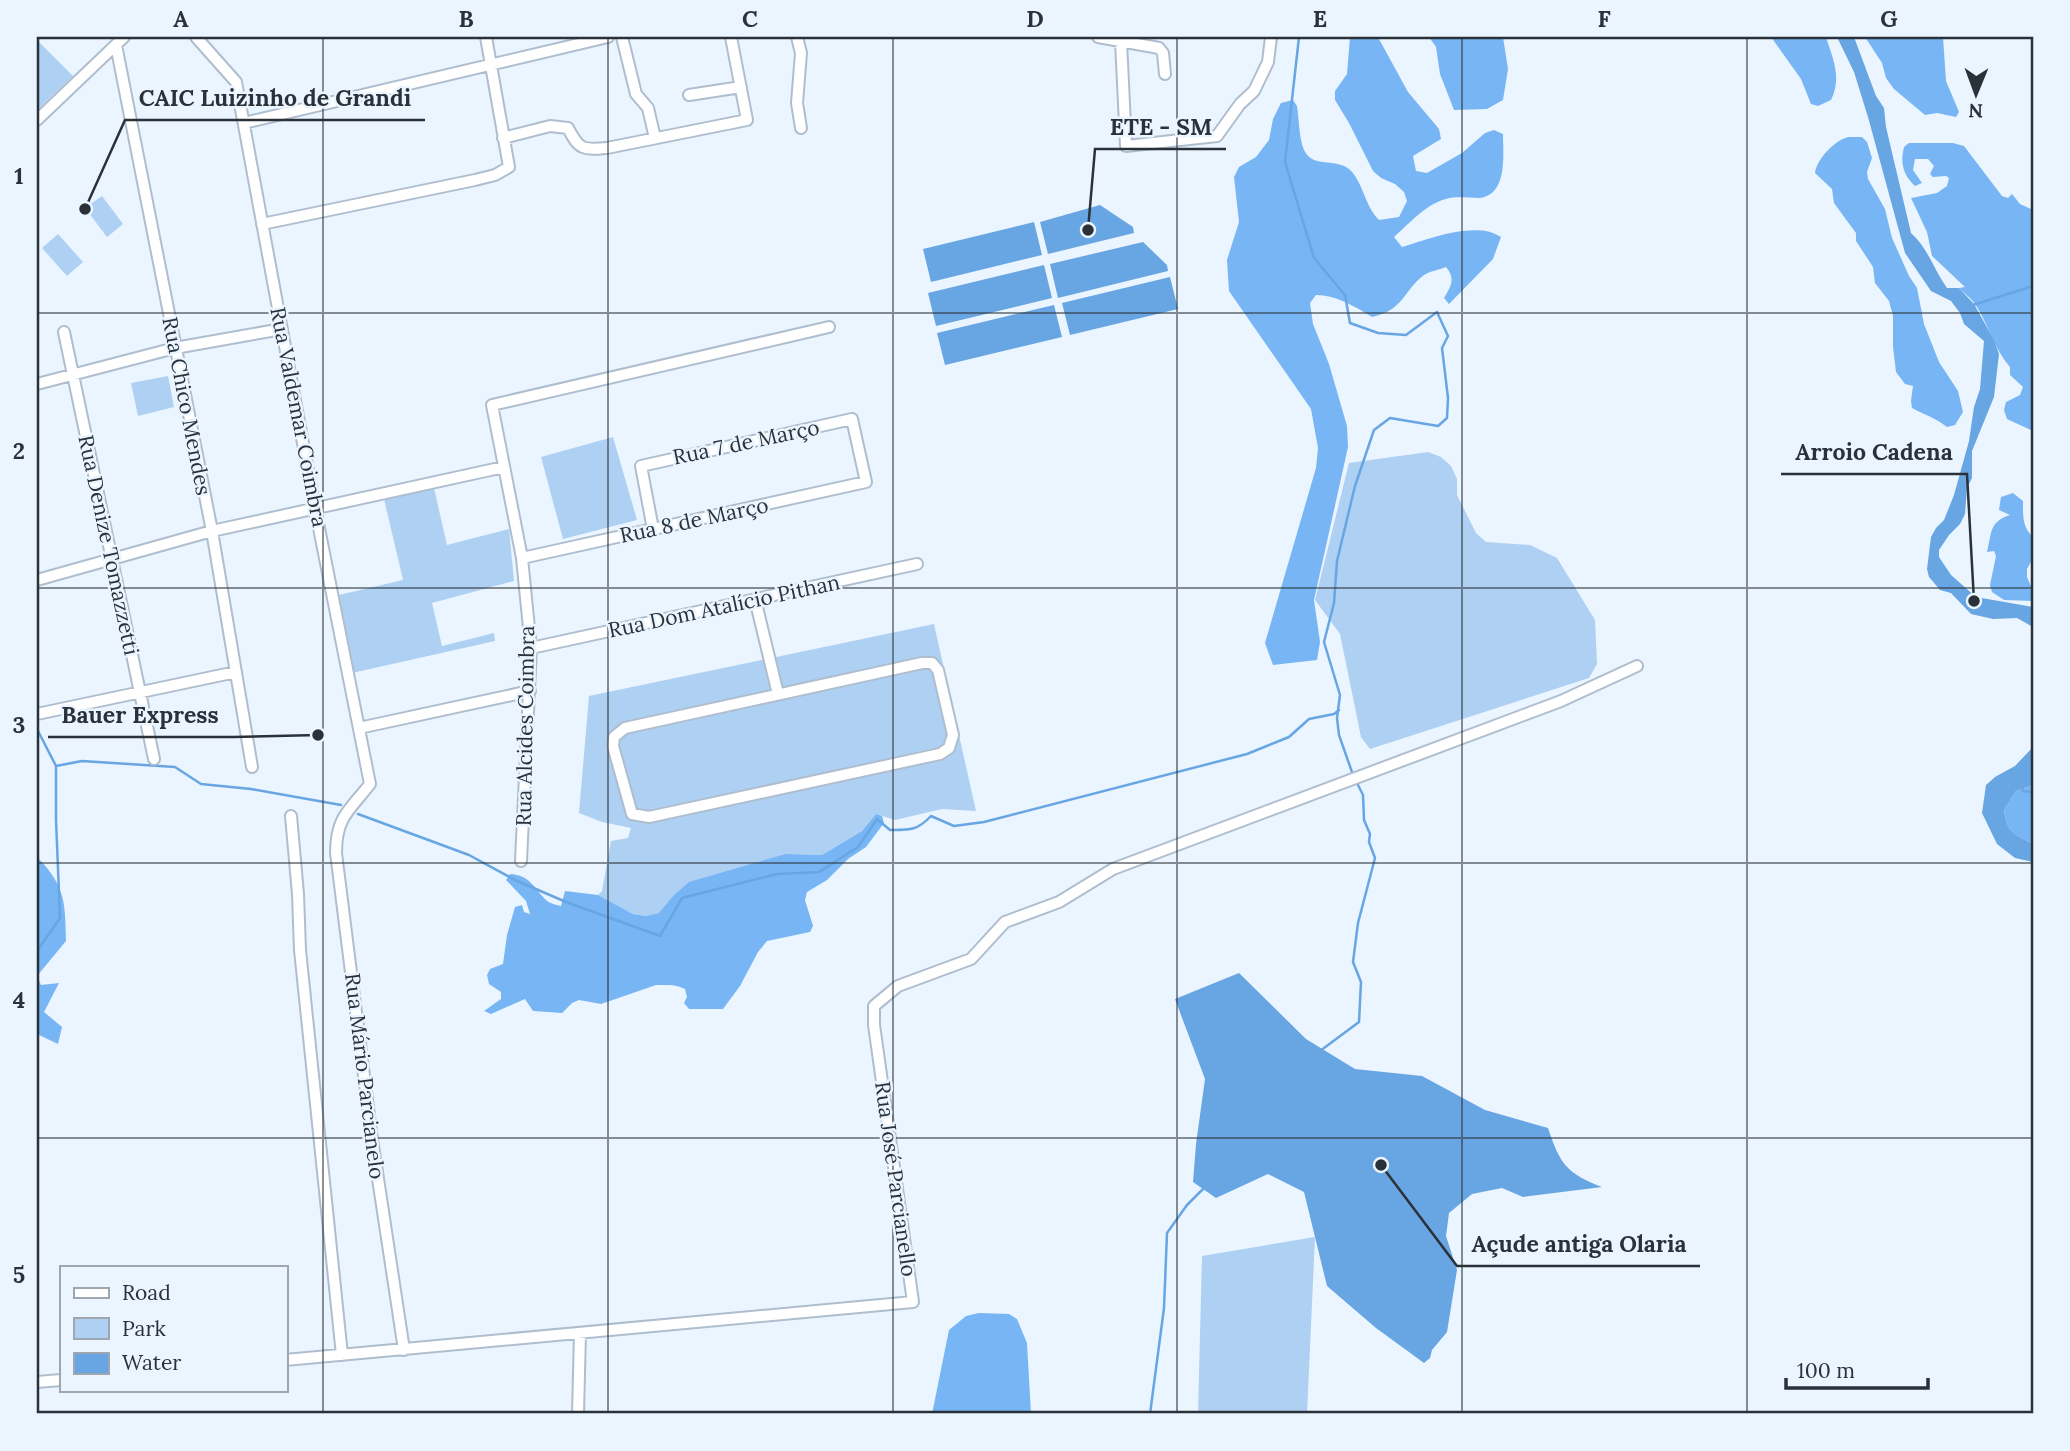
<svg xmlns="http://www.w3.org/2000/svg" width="2070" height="1451" viewBox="0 0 2070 1451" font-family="Lora,serif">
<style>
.green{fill:#aed0f3}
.forest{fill:#77b5f4}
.water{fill:#68a5e3}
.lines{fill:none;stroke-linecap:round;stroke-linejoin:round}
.stream{stroke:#68a5e3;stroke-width:2.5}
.street-casing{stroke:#afbece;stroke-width:14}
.street{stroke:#fff;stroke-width:10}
.grid{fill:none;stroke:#2b3138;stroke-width:2;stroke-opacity:0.55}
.labels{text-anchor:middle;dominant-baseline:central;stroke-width:5;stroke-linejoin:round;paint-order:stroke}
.street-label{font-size:21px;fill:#2b3138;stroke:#ebf5ff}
.leader{fill:none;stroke:#2b3138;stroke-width:2.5}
.callout-dot{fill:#2b3138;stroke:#ebf5ff;stroke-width:2.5}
.callout-label{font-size:23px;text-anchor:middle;font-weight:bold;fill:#2b3138;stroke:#ebf5ff;stroke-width:5;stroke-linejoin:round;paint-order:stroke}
.neatline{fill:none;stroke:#2b3138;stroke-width:2.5}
.grid-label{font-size:23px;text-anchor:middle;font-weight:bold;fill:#2b3138}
</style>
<rect width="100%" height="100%" fill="#ebf5ff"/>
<path class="green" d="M 37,40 L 73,76 L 37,110 Z
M 102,196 L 123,224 L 107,237 L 85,208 Z
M 58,234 L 83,262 L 67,276 L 42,248 Z
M 168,376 L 174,407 L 138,416 L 131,383 Z
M 613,437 L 637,520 L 563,539 L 541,457 Z
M 1428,452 L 1441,457 L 1451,466 L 1457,479 L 1457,495 L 1476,533 L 1486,542 L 1530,545 L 1557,558 L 1595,620 L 1597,664 L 1589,678 L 1370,749 L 1361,737 L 1340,634 L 1315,600 L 1349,463 Z
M 434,488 L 447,545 L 509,529 L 514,581 L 432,603 L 442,646 L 494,633 L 495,641 L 352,673 L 339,595 L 403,580 L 384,499 Z
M 934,624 L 976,811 L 942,809 L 895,820 L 876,814 L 862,831 L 822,855 L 785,854 L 731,871 L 673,896 L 660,913 L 646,916 L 633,914 L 598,895 L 602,891 L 611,841 L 628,838 L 631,828 L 602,822 L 579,813 L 589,696 Z
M 1315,1237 L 1307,1414 L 1198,1414 L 1202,1256 Z"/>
<path class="forest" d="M 1350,37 L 1376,37 L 1379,39 L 1408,92 L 1439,129 L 1441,139 L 1413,156 L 1416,171 L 1427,173 L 1462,153 L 1485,133 L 1494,130 L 1503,134 C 1503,155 1508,195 1479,198 C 1468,198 1457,196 1446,199 C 1426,204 1410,223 1394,237 L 1402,247 C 1428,239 1477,220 1501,237 L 1493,259 L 1449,304 L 1444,298 C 1451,286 1456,279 1446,267 C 1439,270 1430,271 1424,275 C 1403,291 1404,310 1372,317 C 1356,307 1336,295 1316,295 L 1310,303 L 1313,324 L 1329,364 L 1347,426 L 1348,447 L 1314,600 L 1320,642 L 1317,660 L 1273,665 L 1265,643 L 1316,468 L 1318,448 L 1311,409 L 1229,291 L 1227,260 L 1239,222 L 1234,177 L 1239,167 L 1256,157 L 1269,140 L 1273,119 L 1281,103 L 1293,100 L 1297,106 C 1299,119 1299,138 1304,150 C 1313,170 1339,156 1352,172 C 1364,186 1365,206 1379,220 L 1399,217 L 1407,201 L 1404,192 L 1395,184 L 1381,178 L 1373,171 L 1349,123 L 1335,100 L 1335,91 L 1347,74 Z
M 1429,37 L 1503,37 L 1508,69 L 1503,100 L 1487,109 L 1454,110 L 1440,74 L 1436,47 Z
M 1771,37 L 1826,37 C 1833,59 1842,78 1831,100 L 1818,106 L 1811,104 L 1801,79 Z
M 1865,37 L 1943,37 L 1946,81 L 1959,112 L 1956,117 L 1937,113 L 1925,115 L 1894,89 L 1886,78 L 1882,63 Z
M 1848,137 L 1862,137 L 1867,142 L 1872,158 L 1867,172 L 1868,179 L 1885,209 L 1892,238 L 1909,276 L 1917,288 L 1924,324 L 1939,362 L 1958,391 L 1963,412 L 1955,425 L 1947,427 C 1936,418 1925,415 1912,408 L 1911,401 L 1913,386 L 1905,384 L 1896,372 L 1893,347 L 1893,316 L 1889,301 L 1875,283 L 1873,267 L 1856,241 L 1856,233 L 1834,203 L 1832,189 L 1815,173 C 1817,159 1834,141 1848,137 Z
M 1909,143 L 1953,143 L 1964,146 L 2002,196 L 2008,198 L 2012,194 L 2020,204 L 2033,210 L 2033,431 L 2007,419 L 2004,410 L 2006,402 L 2020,395 L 2023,387 L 2010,375 L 2010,367 C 1994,349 1989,325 1975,304 C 1971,298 1964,293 1959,288 L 1965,287 L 1932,256 L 1927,232 L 1911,198 L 1937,193 L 1947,186 L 1949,178 L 1946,176 L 1933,177 L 1930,174 L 1934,166 L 1928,159 L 1915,159 L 1913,170 L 1922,183 L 1915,186 C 1903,175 1900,163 1904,147 Z
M 2013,493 L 2023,501 C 2023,515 2022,527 2033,537 L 2033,558 L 2027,569 L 2027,577 L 2033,591 L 2033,601 L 2004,600 L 1992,592 L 1990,585 L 1996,556 L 1994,551 L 1987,552 C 1992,532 1989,522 2010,515 L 1999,510 L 2001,497 Z
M 2033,785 L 2033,844 C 2014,834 2007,833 2004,810 L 2016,791 Z
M 876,814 L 882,816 L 884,823 L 866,847 L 848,859 L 827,880 L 807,892 L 805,900 L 813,926 L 810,932 L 767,941 L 758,952 L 740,986 L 723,1009 L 689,1009 L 684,1003 L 687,997 L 685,989 C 676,984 666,985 656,985 L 601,1004 L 579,1000 L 572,1003 L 562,1013 L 533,1011 L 525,999 L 491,1014 L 484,1011 L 501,999 L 501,992 L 489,984 L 487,975 L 490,969 L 503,964 L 507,935 L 515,907 L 522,905 L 524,912 L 530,914 L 526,901 L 506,880 L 510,874 C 530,875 534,888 546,900 C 549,903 556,905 561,906 L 565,891 L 598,895 L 633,914 L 646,916 L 659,913 L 673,896 L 689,882 L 785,854 L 822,855 L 862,831 Z
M 38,858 C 66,887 65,903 66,941 L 37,976 L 41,985 L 59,983 L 44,1012 L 62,1027 L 58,1044 L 37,1034 Z
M 979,1313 L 1009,1314 L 1017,1319 L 1027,1343 L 1031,1414 L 932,1414 L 949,1330 L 966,1316 Z"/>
<path class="water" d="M 1837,37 L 1854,37 L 1876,96 L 1884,108 L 1886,127 L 1911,233 C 1928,248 1934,270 1947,288 L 1959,288 L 1974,304 L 1994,340 L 1999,354 L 1994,397 L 1972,451 L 1972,478 L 1967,488 L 1965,514 L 1960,524 L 1949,535 L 1939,550 L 1939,557 L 1951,575 L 1976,597 L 2033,607 L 2033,627 L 2017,618 L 1993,619 L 1971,614 L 1951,593 L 1940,590 L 1929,577 L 1927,569 L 1931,537 L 1936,528 L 1944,520 L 1954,495 L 1969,441 L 1974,407 L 1980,389 L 1984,341 L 1964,324 L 1960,313 L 1951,301 L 1931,291 L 1905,253 L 1868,117 L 1854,72 Z
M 1100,205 L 1133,227 L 1134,233 L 1048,254 L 1040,222 Z
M 1034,222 L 1042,255 L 931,282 L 923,249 Z
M 1143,242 L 1167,265 L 1168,271 L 1058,298 L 1050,264 Z
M 1044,265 L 1052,298 L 936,326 L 928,293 Z
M 1170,277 L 1178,309 L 1070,335 L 1062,303 Z
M 1054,305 L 1062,337 L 945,365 L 937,333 Z
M 2033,747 L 2033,785 L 2016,791 L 2004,810 C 2007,833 2014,834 2033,844 L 2033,862 L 2015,858 L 1997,844 L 1982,813 L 1986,785 L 1995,777 L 2015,766 Z
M 1239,973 L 1306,1039 L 1355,1069 L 1422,1076 L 1485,1110 L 1548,1128 C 1560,1164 1566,1173 1602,1187 L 1523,1197 L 1502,1188 L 1472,1194 L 1449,1213 L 1446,1236 L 1457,1270 L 1447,1332 L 1432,1350 L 1430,1358 L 1424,1363 L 1376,1328 L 1327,1286 L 1304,1192 L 1268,1174 L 1216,1198 L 1193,1182 L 1196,1144 L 1205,1079 L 1175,999 Z"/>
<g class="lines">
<path class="stream" d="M 1299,37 L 1285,162 L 1314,258 L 1345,295 L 1350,323 L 1378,333 L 1406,335 L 1437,312 L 1448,336 L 1442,348 L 1448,398 L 1447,418 L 1438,426 L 1390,418 L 1374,430 L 1355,486 L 1337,561 L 1334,603 L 1324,642 L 1340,695 L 1337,718 L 1339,735 L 1353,775
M 1973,305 L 2033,286
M 37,729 L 56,766 L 56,820 L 60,918 L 37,951
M 56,766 L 82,761 L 175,767 L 201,784 L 251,789 L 341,805
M 2022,787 L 2023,791 L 2033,792
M 358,814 L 469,855 L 515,880 L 566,902 L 660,936 L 682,898 L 777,874 L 819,872 L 858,847 L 877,819 L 890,830 C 909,830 917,831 931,816 L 954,826 L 984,822 L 1247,754 L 1289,737 L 1309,719 L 1334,714 L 1339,710
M 1320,1051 L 1359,1022 L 1361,982 L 1353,962 L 1358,923 L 1375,858 L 1369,842 L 1370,834 L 1364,820 L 1363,795 L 1356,781
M 1150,1414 L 1164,1308 L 1167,1233 L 1187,1205 L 1204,1188"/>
<defs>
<path id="street" d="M 196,37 L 236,82 L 315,508 L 370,784 C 349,811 336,817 336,853 L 372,1139 L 404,1350
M 622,37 L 636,94 L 648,108 L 655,138
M 797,37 L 801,53 L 797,103 L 801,128
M 1098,37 L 1159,48 L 1163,53 L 1165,74
M 1121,41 L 1126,146 L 1217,136 L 1240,104 L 1254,91 L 1268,62 L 1271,37
M 116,45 L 212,531 L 252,767
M 689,95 L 741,87
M 37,120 L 124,37
M 244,123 L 608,37
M 503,138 L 550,126 L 568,128 C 579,150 583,150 607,148 L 747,120 L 731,37
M 262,224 L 475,180 L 495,175 L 509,167 L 486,37
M 64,332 L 154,759
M 37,384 L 175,348 L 282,329
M 522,558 L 866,482 L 852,419 L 641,466 L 653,529
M 37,580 L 212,531 L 504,467
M 755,599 L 778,694
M 531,648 L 917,564
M 922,663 L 932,663 L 938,670 L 953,735 L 949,748 L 940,754 L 649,817 L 632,814 L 613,746 L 614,737 L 625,728 Z
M 37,714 L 236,672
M 359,728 L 530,691
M 291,816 L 298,894 L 300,950 L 342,1355
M 521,861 L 531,648 L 522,558 L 492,405 L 829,327
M 285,1360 L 913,1302 L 874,1025 L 874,1006 L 898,986 L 971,959 L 1005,922 L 1059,902 L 1113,869 L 1561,701 L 1637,666
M 37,1382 L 61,1380
M 578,1414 L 580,1333"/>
</defs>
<use href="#street" class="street-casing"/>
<use href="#street" class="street"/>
</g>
<path class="grid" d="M 323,37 L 323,1414M 608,37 L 608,1414M 893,37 L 893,1414M 1177,37 L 1177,1414M 1462,37 L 1462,1414M 1747,37 L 1747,1414M 37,313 L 2033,313M 37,588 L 2033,588M 37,863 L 2033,863M 37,1138 L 2033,1138"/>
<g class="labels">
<g class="street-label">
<text transform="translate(187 406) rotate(79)">Rua Chico Mendes</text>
<text transform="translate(299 417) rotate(79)">Rua Valdemar Coimbra</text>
<text transform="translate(746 442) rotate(-12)">Rua 7 de Março</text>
<text transform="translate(694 520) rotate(-12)">Rua 8 de Março</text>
<text transform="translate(109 545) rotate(78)">Rua Denize Tomazzetti</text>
<text transform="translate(724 606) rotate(-12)">Rua Dom Atalício Pithan</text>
<text transform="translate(525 726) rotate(-89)">Rua Alcides Coimbra</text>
<text transform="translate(365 1076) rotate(83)">Rua Mário Parcianelo</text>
<text transform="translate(896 1179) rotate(82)">Rua José Parcianello</text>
</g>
</g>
<path class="leader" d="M85 209L125 120H425M1088 230L1095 149H1226M1974 601L1967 474H1781M318 735L233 737H48M1381 1165L1457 1266H1700"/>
<g class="callout-dot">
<circle cx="85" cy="209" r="7"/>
<circle cx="1088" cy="230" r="7"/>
<circle cx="1974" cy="601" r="7"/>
<circle cx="318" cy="735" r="7"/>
<circle cx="1381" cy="1165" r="7"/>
</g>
<g class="callout-label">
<text x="275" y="106">CAIC Luizinho de Grandi</text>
<text x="1161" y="135">ETE - SM</text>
<text x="1874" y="460">Arroio Cadena</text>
<text x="140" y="723">Bauer Express</text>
<text x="1579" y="1252">Açude antiga Olaria</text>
</g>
<rect width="2070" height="1451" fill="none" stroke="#ebf5ff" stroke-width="77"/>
<rect x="60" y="1266" width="228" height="126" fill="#ebf5ff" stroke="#9ea7af" stroke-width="2"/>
<rect x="74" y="1288" width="35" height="10" fill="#ffffff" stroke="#9ea7af" stroke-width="2"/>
<text x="122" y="1300" font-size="21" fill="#2b3138">Road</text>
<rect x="74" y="1318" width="35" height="21" fill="#aed0f3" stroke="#9ea7af" stroke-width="2"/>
<text x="122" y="1336" font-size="21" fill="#2b3138">Park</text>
<rect x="74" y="1353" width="35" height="21" fill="#68a5e3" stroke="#9ea7af" stroke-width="2"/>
<text x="122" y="1370" font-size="21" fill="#2b3138">Water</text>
<g transform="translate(1976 94) rotate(181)" stroke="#ebf5ff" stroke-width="5" paint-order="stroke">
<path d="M0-5L12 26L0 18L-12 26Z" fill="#2b3138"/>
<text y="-10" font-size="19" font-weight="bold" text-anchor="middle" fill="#2b3138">N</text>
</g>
<path d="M1786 1378v10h142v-10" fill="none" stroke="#2b3138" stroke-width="3.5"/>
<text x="1797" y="1378" font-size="21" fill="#2b3138" stroke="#ebf5ff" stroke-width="5" paint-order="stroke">100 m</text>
<rect x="38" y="38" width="1994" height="1374" class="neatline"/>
<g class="grid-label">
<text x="181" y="27">A</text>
<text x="466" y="27">B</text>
<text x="750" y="27">C</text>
<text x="1035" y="27">D</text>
<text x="1320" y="27">E</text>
<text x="1604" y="27">F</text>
<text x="1889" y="27">G</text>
<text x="19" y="184">1</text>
<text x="19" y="459">2</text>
<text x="19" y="733">3</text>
<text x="19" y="1008">4</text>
<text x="19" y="1283">5</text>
</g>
</svg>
